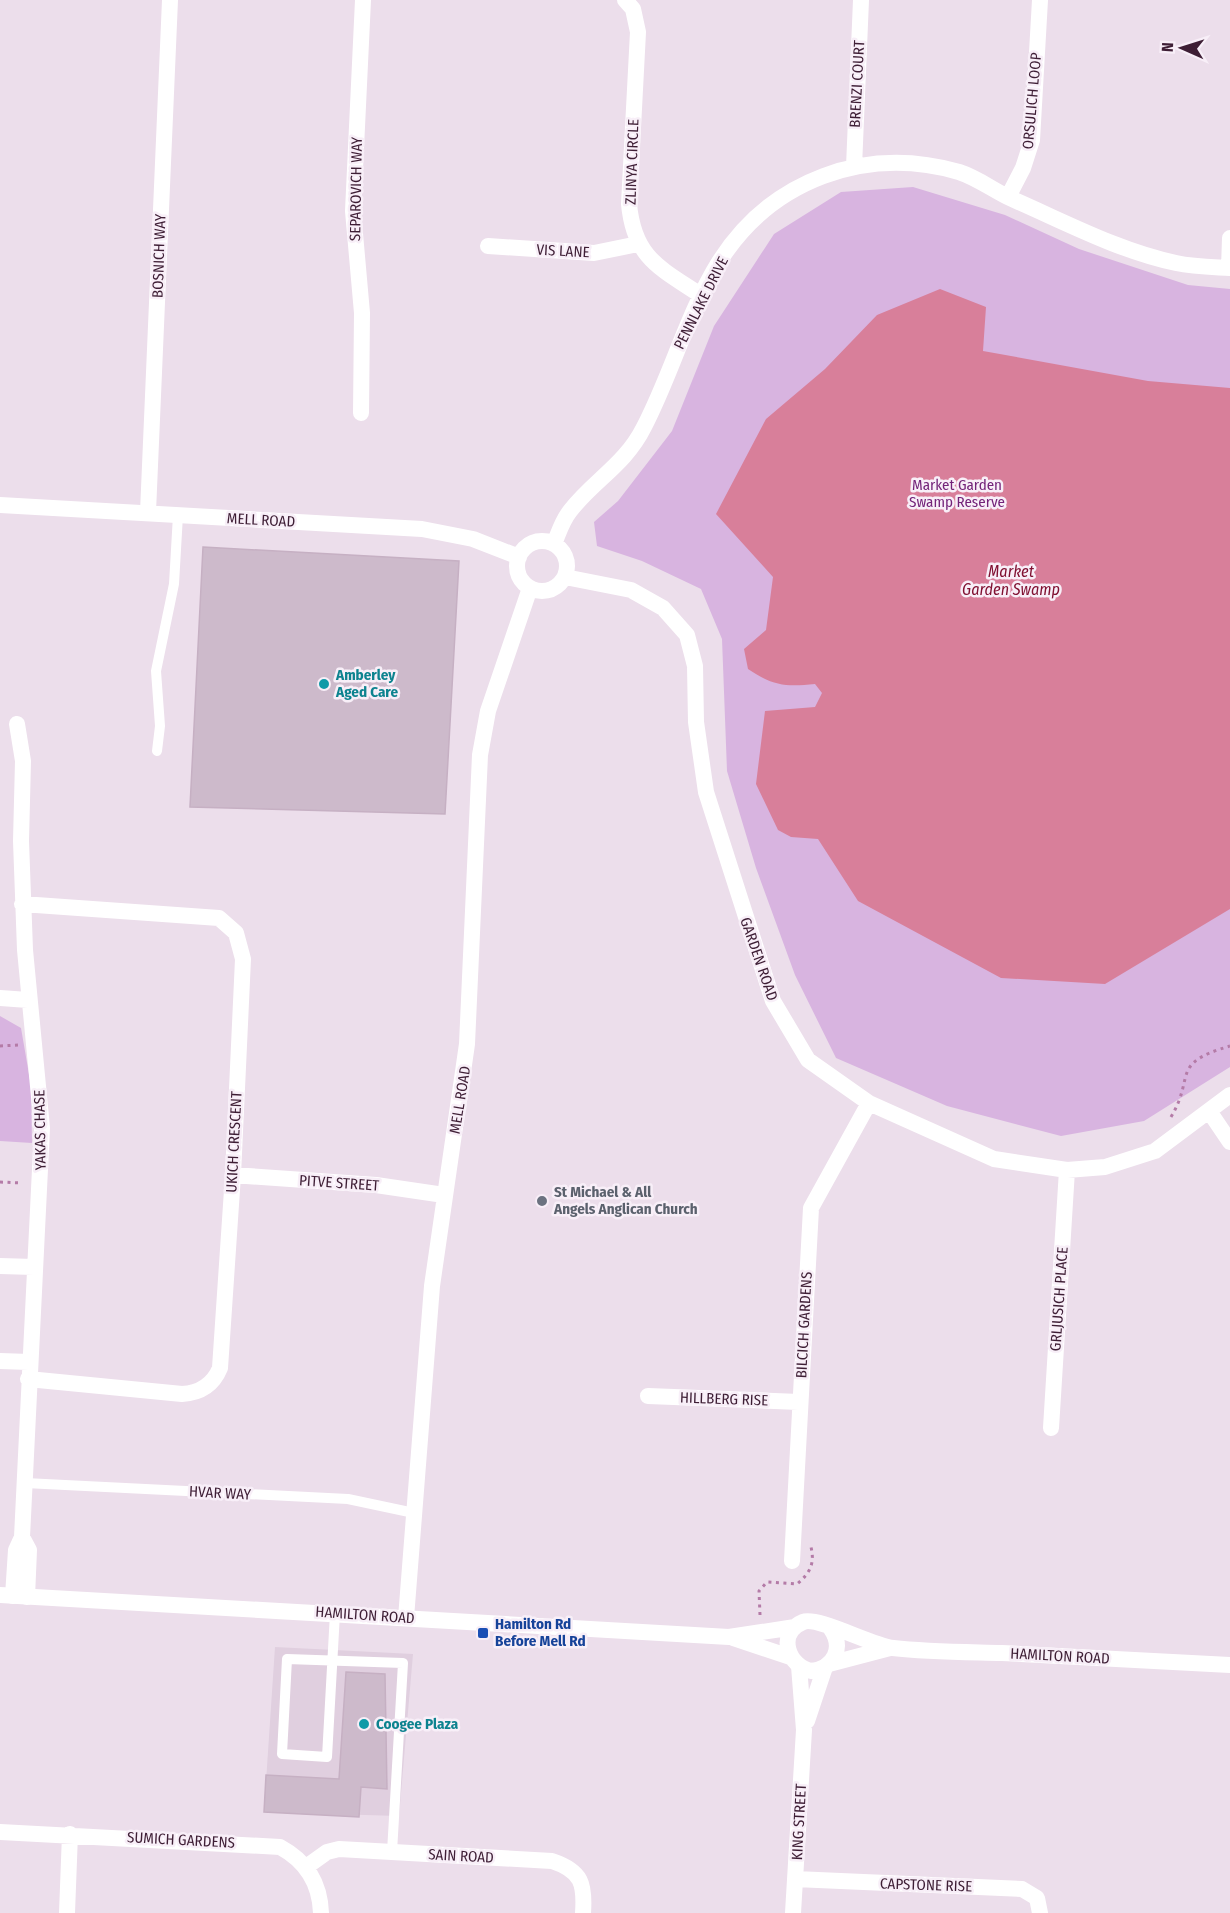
<svg xmlns="http://www.w3.org/2000/svg" width="1230" height="1913" viewBox="0 0 1230 1913" font-family="'Fira Sans Condensed',sans-serif">
<style>
.built{fill:#e0cfdf}
.green{fill:#d8b4e0}
.water{fill:#d87f9a}
.building{fill:#cdbacb;stroke:#c6b0c3;stroke-width:1.5}
.lines{fill:none;stroke-linecap:round;stroke-linejoin:round}
.path{stroke:#b47ba7;stroke-width:3;stroke-dasharray:3 4.5;stroke-linecap:butt}
.service{stroke:#fff;stroke-width:10}
.minor{stroke:#fff;stroke-width:16}
.secondary{stroke:#fff;stroke-width:16}
.culture-dot{fill:#0f9aa8;stroke:#f8eff8;stroke-width:2}
.worship-dot{fill:#6b7280;stroke:#f8eff8;stroke-width:2}
.transit-dot{fill:#1a4fb4;stroke:#f8eff8;stroke-width:2}
.labels{text-anchor:middle;dominant-baseline:central;stroke-width:5;stroke-linejoin:round;paint-order:stroke}
.street-label{font-size:15px;fill:#3e1e35;stroke:#f8eff8}
.park-label{font-size:15px;fill:#732379;stroke:#f8eff8}
.culture-label{font-size:15px;font-weight:bold;fill:#0d838f;stroke:#f8eff8;text-anchor:start}
.worship-label{font-size:15px;font-weight:bold;fill:#5b616d;stroke:#f8eff8;text-anchor:start}
.transit-label{font-size:15px;font-weight:bold;fill:#164399;stroke:#f8eff8;text-anchor:start}
.water-label{font-size:16px;font-style:italic;fill:#801132;stroke:#f8eff8}
</style>
<rect width="100%" height="100%" fill="#ecdeeb"/>
<path class="built" d="M 275,1647 L 413,1654 L 399,1816 L 264,1812 Z"/>
<path class="green" d="M 913,187 L 1005,215 L 1079,249 L 1188,285 L 1230,289 L 1230,1067 L 1144,1121 L 1061,1136 L 947,1106 L 836,1058 L 795,975 L 756,868 L 727,771 L 722,639 L 701,589 L 642,561 L 597,546 L 594,522 L 618,501 L 672,431 L 714,326 L 774,234 L 841,192 Z
M 0,1016 L 21,1028 L 31,1086 L 32,1143 L 0,1141 Z"/>
<path class="water" d="M 940,289 L 986,307 L 983,351 L 1148,381 L 1230,388 L 1230,909 L 1105,984 L 1001,978 L 858,901 L 818,839 L 791,837 L 778,830 L 756,784 L 765,711 L 815,707 L 822,693 L 815,684 C 786,687 773,686 748,669 L 744,649 L 766,630 L 773,577 L 716,514 L 766,419 L 825,369 L 877,315 Z"/>
<path class="building" d="M 203,547 L 459,561 L 445,814 L 190,807 Z
M 346,1672 L 385,1674 L 387,1789 L 361,1787 L 359,1817 L 264,1812 L 266,1775 L 339,1779 Z"/>
<g class="lines">
<path class="path" d="M 0,1046 L 19,1045
M 1171,1117 C 1196,1075 1169,1064 1230,1046
M 0,1182 L 22,1183
M 760,1615 L 759,1591 L 767,1582 L 797,1584 C 810,1573 815,1564 811,1547"/>
<path class="service" d="M 157,751 L 160,726 L 156,671 L 174,584 L 178,515
M 25,1483 L 348,1499 L 414,1513
M 335,1613 L 327,1757 L 282,1754 L 287,1659 L 403,1663 L 392,1852"/>
<path class="minor" d="M 625,0 L 633,9 L 638,32 L 629,204 C 634,258 660,268 702,296
M 854,167 L 861,0
M 1008,197 L 1023,168 L 1032,140 L 1040,0
M 488,246 L 594,253 L 638,244
M 1229,268 L 1230,238
M 361,413 L 362,313 L 353,211 L 363,0
M 0,505 L 422,529 L 473,539 L 519,557
M 148,512 L 170,0
M517 566a25 25 0 1 1 50 0a25 25 0 1 1-50 0Z
M 554,544 C 559,532 562,521 570,511 C 594,480 625,465 644,427 C 672,373 687,314 719,262 C 771,180 865,145 959,172 C 978,178 994,191 1012,199 C 1065,222 1119,251 1176,263 C 1194,267 1212,267 1230,268
M 565,577 L 631,590 L 663,608 L 687,635 L 695,666 L 696,722 L 706,792 L 773,1001 L 808,1060 L 869,1103 L 994,1159 L 1067,1170 L 1105,1167 L 1155,1151 L 1230,1095
M 22,904 L 219,918 L 236,933 L 243,959 L 233,1175 L 220,1368 C 213,1385 200,1393 182,1394 L 28,1379
M 0,998 L 28,1000
M 1209,1111 L 1230,1142
M 233,1175 L 376,1185 L 444,1195
M 0,1266 L 34,1267
M 0,1361 L 29,1362
M 648,1396 L 799,1402
M 1051,1428 L 1067,1170
M 22,1537 L 29,1550 L 27,1597
M 792,1561 L 811,1208 L 869,1103
M 13,1596 L 16,1550 L 22,1537 L 42,1128 L 25,950 L 21,841 L 23,761 L 17,724
M 406,1618 L 432,1286 L 467,1044 L 480,755 L 488,711 L 530,588
M 807,1721 L 825,1667
M 0,1832 L 280,1847 C 306,1861 320,1883 321,1913
M 306,1867 L 327,1852 L 339,1849 L 552,1861 C 582,1871 585,1884 583,1913
M 795,1879 L 1022,1889 L 1037,1898 L 1040,1913
M 67,1913 L 70,1834
M 793,1913 L 804,1730 L 799,1666"/>
<path class="secondary" d="M 0,1595 L 729,1637 L 795,1627
M 831,1629 C 844,1648 834,1668 812,1671 C 788,1667 776,1633 803,1622 C 817,1616 871,1645 893,1648 C 928,1652 966,1652 1002,1653 C 1078,1657 1154,1661 1230,1665
M 733,1638 L 790,1657
M 829,1664 L 890,1648"/>
</g>
<g class="culture-dot">
<circle cx="324" cy="684" r="6"/>
<circle cx="364" cy="1724" r="6"/>
</g>
<circle class="worship-dot" cx="542" cy="1201" r="6"/>
<rect class="transit-dot" x="477" y="1627" width="12" height="12" rx="3"/>
<g class="labels">
<g class="street-label">
<text transform="translate(857 84) rotate(-87)">BRENZI COURT</text>
<text transform="translate(1032 101) rotate(-85)">ORSULICH LOOP</text>
<text transform="translate(632 162) rotate(-88)">ZLINYA CIRCLE</text>
<text transform="translate(356 189) rotate(-89)">SEPAROVICH WAY</text>
<text transform="translate(563 251) rotate(3)">VIS LANE</text>
<text transform="translate(159 256) rotate(-88)">BOSNICH WAY</text>
<text transform="translate(701 303) rotate(-63)">PENNLAKE DRIVE</text>
<text transform="translate(261 520) rotate(3)">MELL ROAD</text>
<text transform="translate(759 959) rotate(71)">GARDEN ROAD</text>
<text transform="translate(460 1100) rotate(-81)">MELL ROAD</text>
<text transform="translate(40 1130) rotate(-91)">YAKAS CHASE</text>
<text transform="translate(234 1142) rotate(-87)">UKICH CRESCENT</text>
<text transform="translate(339 1183) rotate(4)">PITVE STREET</text>
<text transform="translate(1059 1299) rotate(-86)">GRLJUSICH PLACE</text>
<text transform="translate(804 1325) rotate(-87)">BILCICH GARDENS</text>
<text transform="translate(724 1399) rotate(2)">HILLBERG RISE</text>
<text transform="translate(220 1493) rotate(3)">HVAR WAY</text>
<text transform="translate(365 1615) rotate(4)">HAMILTON ROAD</text>
<text transform="translate(1060 1656) rotate(3)">HAMILTON ROAD</text>
<text transform="translate(799 1822) rotate(-87)">KING STREET</text>
<text transform="translate(181 1840) rotate(3)">SUMICH GARDENS</text>
<text transform="translate(461 1856) rotate(3)">SAIN ROAD</text>
<text transform="translate(926 1885) rotate(2)">CAPSTONE RISE</text>
</g>
<g class="park-label">
<text x="957" y="485">Market Garden<tspan x="957" dy="17">Swamp Reserve</tspan></text>
</g>
<g class="culture-label">
<text x="336" y="675">Amberley<tspan x="336" dy="17">Aged Care</tspan></text>
<text x="376" y="1724">Coogee Plaza</text>
</g>
<g class="worship-label">
<text x="554" y="1192">St Michael &amp; All<tspan x="554" dy="17">Angels Anglican Church</tspan></text>
</g>
<g class="transit-label">
<text x="495" y="1624">Hamilton Rd<tspan x="495" dy="17">Before Mell Rd</tspan></text>
</g>
<g class="water-label">
<text x="1011" y="571">Market<tspan x="1011" dy="18">Garden Swamp</tspan></text>
</g>
</g>
<g transform="translate(1182 48) rotate(273)" stroke="#f8eff8" stroke-width="4.5" paint-order="stroke">
<path d="M0-4.5L10 22L0 15L-10 22Z" fill="#3e1e35"/>
<text y="-9" font-size="16" font-weight="bold" text-anchor="middle" fill="#3e1e35">N</text>
</g>
</svg>
